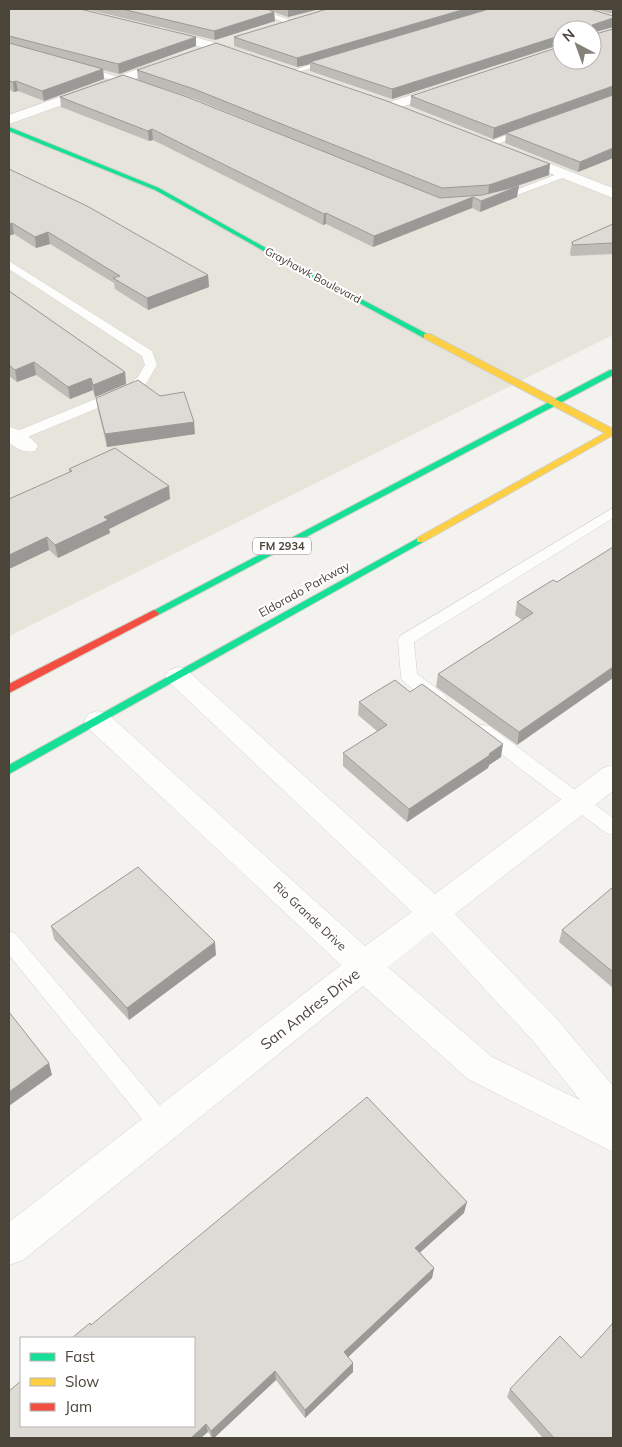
<svg xmlns="http://www.w3.org/2000/svg" width="622" height="1447" viewBox="0 0 622 1447" font-family="Mulish,sans-serif">
<style>
.residential{fill:#e7e4dc;fill-rule:evenodd}
.lines{fill:none;stroke-linecap:round;stroke-linejoin:round}
.lane-casing{stroke:#d2d0cb;stroke-width:1}
.street-casing{stroke:#d2d0cb;stroke-width:1}
.fast-casing{stroke:#d3cfc5;stroke-width:2}
.slow-casing{stroke:#d3cfc5;stroke-width:2}
.jam-casing{stroke:#d3cfc5;stroke-width:2}
.lane{fill:#fdfdfc;fill-rule:evenodd}
.street{fill:#fdfdfc;fill-rule:evenodd}
.fast{fill:#16e098;fill-rule:evenodd}
.slow{fill:#ffcf43;fill-rule:evenodd}
.jam{fill:#f24e42;fill-rule:evenodd}
.wall{fill:#bfbcb8}
.shaded-wall{fill:#9b9996}
.building{fill:#dedbd6;stroke:#9b9996}
.labels{text-anchor:middle;dominant-baseline:central;stroke-width:4;stroke-linejoin:round;paint-order:stroke}
.far-street-label{font-size:11px;fill:#4b4439;stroke:#fff}
.shield{fill:#fff;stroke:#817c74;stroke-width:1}
.shield-label{font-size:11px;font-weight:bold;fill:#4b4439}
.street-label{font-size:12px;fill:#4b4439;stroke:#fff}
.near-street-label{font-size:15px;fill:#4b4439;stroke:#fff}
</style>
<rect width="100%" height="100%" fill="#f4f2ee"/>
<path class="residential" d="M 9,9 L 613,9 L 613,335 L 9,636 ZM 562,30 L 592,30 L 592,60 L 562,60 Z"/>
<g class="lines">
<defs>
<path id="lane" d="M 250,9 L 260,9 L 295,22 L 288,24 Z
M 330,58 L 337,60 L 292,74 L 288,72 Z
M 78,66 L 84,66 L 139,84 L 132,86 L 78,70 Z
M 526,127 L 531,130 L 529,132 L 492,146 L 484,144 Z
M 565,171 L 568,172 L 568,176 L 499,202 L 490,200 Z
M 9,261 L 152,351 L 157,365 L 147,382 L 137,392 L 20,440 L 10,440 L 10,434 L 127,386 L 138,377 L 145,365 L 142,356 L 9,269 Z
M 613,508 L 613,518 L 414,642 L 417,674 L 444,694 L 447,698 L 444,702 C 430,706 414,689 403,681 L 401,677 L 398,640 L 400,636 Z
M 483,725 L 489,726 L 613,818 L 613,835 L 606,833 L 477,736 L 474,731 L 477,726 Z
M 9,931 L 16,934 L 170,1118 L 174,1126 L 170,1134 L 162,1137 L 154,1134 L 9,955 Z"/>
<path id="street" d="M 160,27 L 250,53 L 252,56 L 246,60 L 156,34 L 154,31 Z
M 172,57 L 177,58 L 178,61 L 177,64 L 9,124 L 9,115 Z
M 445,84 L 452,88 L 450,91 L 392,110 L 385,106 L 387,103 Z
M 514,150 L 613,188 L 613,198 L 509,157 L 507,154 Z
M 9,427 C 20,429 31,437 38,446 L 35,451 C 23,453 18,449 9,443 Z
M 178,667 L 187,670 L 435,894 L 603,768 L 613,765 L 613,791 L 455,914 L 557,1019 L 613,1086 L 613,1152 L 468,1079 L 363,986 L 23,1260 L 9,1265 L 9,1222 L 341,965 L 88,728 L 84,721 L 88,714 L 98,711 L 108,714 L 365,946 L 412,912 L 169,682 L 165,676 L 169,670 ZM 432,932 L 533,1041 L 580,1100 L 492,1057 L 388,967 Z"/>
<path id="fast" d="M 9,127 L 159,188 L 291,262 L 431,336 L 424,338 L 287,264 L 155,190 L 9,131 Z
M 610,370 L 613,370 L 613,375 L 158,615 L 154,616 L 149,613 Z
M 420,537 L 425,540 L 423,542 L 9,774 L 9,765 Z"/>
<path id="slow" d="M 424,334 L 430,334 L 613,429 L 613,435 L 423,542 L 417,542 L 417,538 L 605,433 L 424,338 Z"/>
<path id="jam" d="M 154,610 L 159,613 L 158,615 L 9,693 L 9,684 Z"/>
</defs>
<use href="#lane" class="lane-casing"/>
<use href="#street" class="street-casing"/>
<use href="#fast" class="fast-casing"/>
<use href="#slow" class="slow-casing"/>
<use href="#jam" class="jam-casing"/>
<use href="#lane" class="lane"/>
<use href="#street" class="street"/>
<use href="#fast" class="fast"/>
<use href="#slow" class="slow"/>
<use href="#jam" class="jam"/>
</g>
<path class="wall" d="M 9,9 L 196,46 L 119,74 L 103,70 L 104,79 L 44,101 L 18,91 L 14,92 L 9,90 Z
M 86,9 L 320,9 L 288,17 L 274,12 L 275,21 L 215,40 Z
M 593,9 L 613,9 L 613,14 Z
M 613,27 L 592,33 L 592,35 L 613,29 L 613,158 L 578,172 L 505,143 L 506,134 L 493,139 L 410,106 L 411,96 L 592,60 L 562,30 L 562,44 L 392,99 L 310,71 L 310,64 L 297,67 L 234,46 L 234,37 Z
M 137,70 L 549,175 L 513,187 L 517,197 L 480,212 L 472,208 L 373,247 L 326,224 L 323,225 L 153,140 L 149,141 L 61,107 L 60,97 L 307,145 L 195,99 L 138,80 Z
M 9,169 L 208,275 L 209,287 L 148,310 L 115,289 L 114,283 L 50,244 L 36,248 L 14,234 L 9,236 Z
M 613,224 L 613,254 L 571,256 L 570,253 L 572,242 Z
M 9,291 L 125,372 L 126,384 L 95,397 L 93,390 L 70,399 L 36,375 L 17,382 L 9,376 Z
M 96,398 L 195,434 L 107,447 L 98,410 Z
M 69,469 L 170,499 L 109,529 L 110,533 L 58,558 L 49,550 L 9,569 L 69,472 Z
M 553,580 L 517,745 L 436,687 L 438,674 L 522,620 L 515,615 L 517,602 Z
M 410,692 L 501,757 L 489,765 L 488,768 L 407,822 L 343,766 L 343,753 L 377,731 L 358,715 L 359,702 Z
M 613,887 L 613,988 L 559,942 L 562,930 Z
M 51,926 L 216,955 L 129,1020 L 54,939 Z
M 464,1213 L 420,1252 L 434,1268 L 432,1278 L 348,1357 L 353,1372 L 305,1418 L 276,1380 L 214,1438 L 212,1438 L 208,1432 L 91,1325 Z
M 581,1358 L 613,1438 L 543,1438 L 507,1397 L 510,1389 Z"/>
<path class="shaded-wall" d="M 288,9 L 320,9 L 288,17 Z
M 465,9 L 494,9 L 310,62 L 310,64 L 297,67 L 297,58 Z
M 274,12 L 275,21 L 215,40 L 214,31 Z
M 613,18 L 613,27 L 592,33 L 592,25 Z
M 562,35 L 562,44 L 392,99 L 392,89 Z
M 196,37 L 196,46 L 119,74 L 118,64 Z
M 103,69 L 104,79 L 44,101 L 42,91 Z
M 16,81 L 18,91 L 14,92 L 13,82 Z
M 613,86 L 613,95 L 506,133 L 506,134 L 493,139 L 494,128 Z
M 152,129 L 153,140 L 149,141 L 148,131 Z
M 613,148 L 613,158 L 578,172 L 580,162 Z
M 550,164 L 549,175 L 488,196 L 489,185 Z
M 519,186 L 517,197 L 480,212 L 481,201 Z
M 473,197 L 472,208 L 373,247 L 374,236 Z
M 326,213 L 326,224 L 323,225 L 324,214 Z
M 12,223 L 14,234 L 9,236 L 9,224 Z
M 48,232 L 50,244 L 36,248 L 35,237 Z
M 208,275 L 209,287 L 148,310 L 147,298 Z
M 34,362 L 36,375 L 17,382 L 15,370 Z
M 125,372 L 126,384 L 95,397 L 93,385 Z
M 91,378 L 93,390 L 70,399 L 68,387 Z
M 194,422 L 195,434 L 107,447 L 105,434 Z
M 169,486 L 170,499 L 109,529 L 110,533 L 58,558 L 55,545 L 104,517 Z
M 47,537 L 49,550 L 9,569 L 9,555 Z
M 613,667 L 613,678 L 517,745 L 519,732 Z
M 503,744 L 501,757 L 489,765 L 488,768 L 407,822 L 409,809 Z
M 215,942 L 216,955 L 129,1020 L 127,1008 Z
M 49,1063 L 52,1075 L 9,1106 L 9,1092 Z
M 467,1202 L 464,1213 L 414,1258 L 415,1248 Z
M 434,1268 L 432,1278 L 344,1361 L 344,1352 Z
M 353,1363 L 353,1372 L 305,1418 L 305,1410 Z
M 275,1371 L 276,1380 L 214,1438 L 212,1438 L 211,1431 Z
M 206,1424 L 208,1432 L 201,1438 L 191,1438 Z"/>
<path class="building" d="M 9,9 L 80,9 L 196,37 L 118,64 L 9,36 Z
M 122,9 L 267,9 L 274,12 L 214,31 Z
M 327,9 L 465,9 L 297,58 L 234,37 Z
M 489,9 L 590,9 L 613,16 L 613,18 L 592,25 L 592,35 L 613,29 L 613,86 L 494,128 L 411,96 L 562,46 L 562,60 L 592,60 L 592,30 L 562,30 L 562,35 L 392,89 L 310,62 Z
M 9,43 L 103,69 L 42,91 L 16,81 L 13,82 L 9,81 Z
M 216,43 L 387,101 L 550,164 L 489,185 L 442,188 L 194,89 L 137,70 Z
M 123,75 L 187,97 L 440,198 L 482,195 L 519,186 L 481,201 L 473,197 L 374,236 L 326,213 L 324,214 L 152,129 L 148,131 L 60,97 Z
M 613,95 L 613,148 L 580,162 L 506,133 Z
M 9,169 L 87,206 L 208,275 L 147,298 L 113,278 L 120,276 L 48,232 L 35,237 L 12,223 L 9,224 Z
M 613,224 L 613,243 L 573,245 L 572,242 Z
M 9,291 L 125,372 L 93,385 L 91,378 L 68,387 L 34,362 L 15,370 L 9,365 Z
M 138,380 L 160,396 L 184,392 L 194,422 L 105,434 L 96,398 Z
M 115,448 L 169,486 L 104,517 L 108,520 L 55,545 L 47,537 L 9,555 L 9,499 L 72,471 L 69,469 Z
M 613,547 L 613,667 L 519,732 L 438,674 L 533,613 L 517,602 L 553,580 L 557,582 Z
M 395,680 L 410,692 L 422,684 L 503,744 L 489,754 L 490,755 L 409,809 L 343,753 L 387,725 L 359,702 Z
M 138,867 L 215,942 L 127,1008 L 51,926 Z
M 613,887 L 613,972 L 562,930 Z
M 9,1012 L 49,1063 L 9,1092 Z
M 367,1097 L 467,1202 L 415,1248 L 434,1268 L 344,1352 L 353,1363 L 305,1410 L 275,1371 L 211,1431 L 206,1424 L 191,1438 L 9,1438 L 9,1391 L 21,1381 L 21,1426 L 194,1426 L 194,1338 L 72,1338 L 90,1323 L 91,1325 Z
M 613,1323 L 613,1438 L 554,1438 L 510,1389 L 560,1336 L 581,1358 Z"/>
<g class="labels">
<g class="far-street-label">
<text transform="translate(313 275) rotate(28)">Grayhawk Boulevard</text>
</g>
<rect class="shield" x="253" y="537.5" width="58" height="17" rx="4"/>
<g class="shield-label">
<text x="282" y="546">FM 2934</text>
</g>
<g class="street-label">
<text transform="translate(304 589) rotate(-29)">Eldorado Parkway</text>
<text transform="translate(310 916) rotate(43)">Rio Grande Drive</text>
</g>
<g class="near-street-label">
<text transform="translate(310 1009) rotate(-38)">San Andres Drive</text>
</g>
</g>
<rect width="622" height="1447" fill="none" stroke="#4b4439" stroke-width="20"/>
<rect x="20" y="1337" width="175" height="90" fill="#ffffff" stroke="#b7b4b0"/>
<rect x="30" y="1353" width="25" height="8" fill="#16e098" stroke="#b7b4b0"/>
<text x="65" y="1362" font-size="15" fill="#4b4439">Fast</text>
<rect x="30" y="1378" width="25" height="8" fill="#ffcf43" stroke="#b7b4b0"/>
<text x="65" y="1387" font-size="15" fill="#4b4439">Slow</text>
<rect x="30" y="1403" width="25" height="8" fill="#f24e42" stroke="#b7b4b0"/>
<text x="65" y="1412" font-size="15" fill="#4b4439">Jam</text>
<g transform="translate(577 45) rotate(319)"><circle r="24" fill="#ffffff" stroke="#b7b4b0"/>
<path d="M0-4L9 19L0 12L-9 19Z" fill="#868178"/>
<text y="-8" font-size="14" font-weight="bold" text-anchor="middle" fill="#4b4439">N</text>
</g>
</svg>
